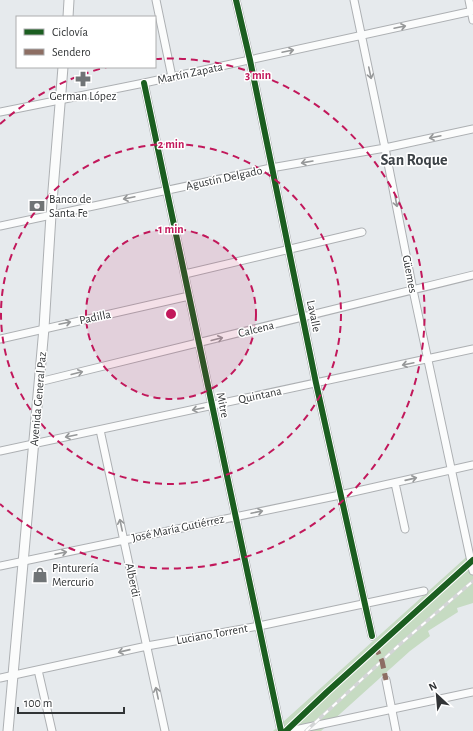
<svg xmlns="http://www.w3.org/2000/svg" width="473" height="731" viewBox="0 0 473 731" font-family="'Alegreya Sans',sans-serif">
<style>
.green{fill:#c6dbc2}
.lines{fill:none;stroke-linecap:round;stroke-linejoin:round}
.minor-casing{stroke:#adb0b3;stroke-width:9}
.major-casing{stroke:#adb0b3;stroke-width:11}
.minor{stroke:#fbfcfc;stroke-width:7}
.major{stroke:#fbfcfc;stroke-width:9}
.rail-casing{stroke:#d3d5d6;stroke-width:3.5}
.rail{stroke:#fff;stroke-width:2;stroke-dasharray:6;stroke-linecap:butt}
.quiet{stroke:#8d6e63;stroke-width:5;stroke-dasharray:10 5;stroke-linecap:butt}
.cycleway-casing{stroke:#fff;stroke-width:8}
.cycleway{stroke:#1b5e20;stroke-width:6}
.oneway{stroke:#969899}
.ring{fill:none;stroke:#c2185b;stroke-width:2;stroke-dasharray:7 5}
.labels{text-anchor:middle;dominant-baseline:central;stroke-width:3;stroke-linejoin:round;paint-order:stroke}
.street-label{font-size:12px;fill:#313436;stroke:#fff}
.poi-label{font-size:12px;fill:#313436;stroke:#fff;text-anchor:start}
.district-label{font-size:16px;font-weight:bold;fill:#3c4247;stroke:#fff}
.centre{fill:#c2185b;stroke:#fff;stroke-width:2}
.ring-label{font-size:12px;text-anchor:middle;font-weight:bold;fill:#c2185b;stroke:#fff;stroke-width:3;stroke-linejoin:round;paint-order:stroke}
</style>
<rect width="100%" height="100%" fill="#e6eaed"/>
<path class="green" d="M 473,551 L 473,603 L 457,608 L 458,612 L 428,631 L 430,636 L 410,651 L 321,731 L 273,731 Z"/>
<g class="lines">
<defs>
<path id="minor" d="M 156,0 L 172,77
M 236,0 L 250,60 L 316,383 L 372,636
M 354,0 L 385,148 L 413,290 L 473,571
M 469,0 L 473,20
M 144,83 L 281,731
M 0,112 L 144,83 L 473,11
M 0,226 L 271,168 L 385,148 L 473,129
M 185,274 L 362,232
M 0,339 L 189,296
M 39,382 L 473,275
M 100,430 L 165,731
M 0,451 L 473,349
M 395,483 L 405,529
M 0,566 L 340,495 L 473,465
M 38,670 L 52,731
M 0,678 L 147,646 L 259,626 L 424,591
M 386,680 L 396,731
M 290,731 L 473,692"/>
<path id="major" d="M 68,17 L 69,0
M 8,731 L 44,328 L 51,215 L 63,67"/>
</defs>
<use href="#minor" class="minor-casing"/>
<use href="#major" class="major-casing"/>
<use href="#minor" class="minor"/>
<use href="#major" class="major"/>
<defs>
<path id="rail" d="M 306,731 L 398,646 L 473,581"/>
</defs>
<use href="#rail" class="rail-casing"/>
<use href="#rail" class="rail"/>
<path class="quiet" d="M 375,645 L 382,661 L 386,680"/>
<defs>
<path id="cycleway" d="M 236,0 L 250,60 L 316,383 L 372,636
M 144,83 L 281,731
M 286,731 L 327,692 L 473,560"/>
</defs>
<use href="#cycleway" class="cycleway-casing"/>
<use href="#cycleway" class="cycleway"/>
</g>
<defs><path id="oneway-shaft" d="M-6 0H5M1.5-3L5.5 0L1.5 3" fill="none" stroke-width="1.6" stroke-linecap="round" stroke-linejoin="round"/></defs>
<g class="oneway">
<use href="#oneway-shaft" transform="translate(400 27) rotate(-12)"/>
<use href="#oneway-shaft" transform="translate(288 51) rotate(-12)"/>
<use href="#oneway-shaft" transform="translate(370 73) rotate(78)"/>
<use href="#oneway-shaft" transform="translate(435 137) rotate(168)"/>
<use href="#oneway-shaft" transform="translate(307 162) rotate(170)"/>
<use href="#oneway-shaft" transform="translate(129 198) rotate(168)"/>
<use href="#oneway-shaft" transform="translate(396 201) rotate(79)"/>
<use href="#oneway-shaft" transform="translate(65 323) rotate(-12)"/>
<use href="#oneway-shaft" transform="translate(217 339) rotate(-14)"/>
<use href="#oneway-shaft" transform="translate(408 364) rotate(168)"/>
<use href="#oneway-shaft" transform="translate(77 373) rotate(-14)"/>
<use href="#oneway-shaft" transform="translate(198 409) rotate(168)"/>
<use href="#oneway-shaft" transform="translate(71 436) rotate(168)"/>
<use href="#oneway-shaft" transform="translate(411 479) rotate(-13)"/>
<use href="#oneway-shaft" transform="translate(257 512) rotate(-12)"/>
<use href="#oneway-shaft" transform="translate(121 525) rotate(-102)"/>
<use href="#oneway-shaft" transform="translate(61 553) rotate(-12)"/>
<use href="#oneway-shaft" transform="translate(124 651) rotate(167)"/>
<use href="#oneway-shaft" transform="translate(157 693) rotate(-102)"/>
</g>
<circle cx="171" cy="314" r="85" fill="#c2185b" fill-opacity=".12"/>
<g class="ring">
<circle cx="171" cy="314" r="85"/>
<circle cx="171" cy="314" r="170"/>
<path d="M0 124A255 255 0 0 1 107 67M155 59A255 255 0 1 1 0 504"/>
</g>
<defs>
<symbol id="pharmacy-bare" viewBox="-9 -9 18 18"><path d="M-2-6h4v4h4v4h-4v4h-4v-4h-4v-4h4Z" fill="#707476" stroke="#fff" stroke-width="2.5" paint-order="stroke"/></symbol>
<symbol id="bank-bare" viewBox="-9 -9 18 18"><path d="M-6-4H6V4H-6ZM0-2.3a2.3 2.3 0 1 0 0 4.6a2.3 2.3 0 1 0 0-4.6Z" fill="#707476" stroke="#fff" stroke-width="2.5" paint-order="stroke"/></symbol>
<symbol id="shop-bare" viewBox="-9 -9 18 18"><path d="M-5-2.5h2.3a2.7 3.5 0 0 1 5.4 0H5L5.5 6h-11ZM-1.5-2.5h3a1.5 2.3 0 0 0-3 0Z" fill="#707476" stroke="#fff" stroke-width="2.5" paint-order="stroke"/></symbol>
</defs>
<g fill-rule="evenodd">
<use href="#pharmacy-bare" x="72" y="68" width="22" height="22"/>
<use href="#bank-bare" x="26" y="195" width="22" height="22"/>
<use href="#shop-bare" x="29" y="564" width="22" height="22"/>
</g>
<g class="labels">
<g class="street-label">
<text transform="translate(190 73) rotate(-12)">Martín Zapata</text>
<text transform="translate(224 178) rotate(-12)">Agustín Delgado</text>
<text transform="translate(410 274) rotate(79)">Güemes</text>
<text transform="translate(314 316) rotate(78)">Lavalle</text>
<text transform="translate(95 317) rotate(-12)">Padilla</text>
<text transform="translate(256 329) rotate(-14)">Calcena</text>
<text transform="translate(260 395) rotate(-12)">Quintana</text>
<text transform="translate(38 399) rotate(-85)">Avenida General Paz</text>
<text transform="translate(223 405) rotate(78)">Mitre</text>
<text transform="translate(178 528) rotate(-12)">José María Gutiérrez</text>
<text transform="translate(133 580) rotate(78)">Alberdi</text>
<text transform="translate(212 634) rotate(-10)">Luciano Torrent</text>
</g>
<g class="poi-label">
<text x="83" y="96" text-anchor="middle">German López</text>
<text x="49" y="199">Banco de<tspan x="49" dy="14">Santa Fe</tspan></text>
<text x="52" y="568">Pinturería<tspan x="52" dy="14">Mercurio</tspan></text>
</g>
<g class="district-label">
<text x="414" y="160">San Roque</text>
</g>
</g>
<circle cx="171" cy="314" r="6" class="centre"/>
<g class="ring-label">
<text x="258" y="79">3 min</text>
<text x="171" y="148">2 min</text>
<text x="171" y="233">1 min</text>
</g>
<rect x="16" y="16" width="140" height="52" fill="#ffffff" stroke="#adaeaf"/>
<rect x="24" y="29" width="20" height="6" fill="#1b5e20" stroke="#adaeaf"/>
<text x="52" y="36" font-size="12" fill="#313436">Ciclovía</text>
<rect x="24" y="49" width="20" height="6" fill="#8d6e63" stroke="#adaeaf"/>
<text x="52" y="56" font-size="12" fill="#313436">Sendero</text>
<g transform="translate(437 695) rotate(334)" stroke="#ffffff" stroke-width="3" paint-order="stroke">
<path d="M0-3L7 15L0 10L-7 15Z" fill="#313436"/>
<text y="-6" font-size="11" font-weight="bold" text-anchor="middle" fill="#313436">N</text>
</g>
<path d="M18 707v6h106v-6" fill="none" stroke="#313436" stroke-width="2"/>
<text x="24" y="707" font-size="12" fill="#313436" stroke="#ffffff" stroke-width="3" paint-order="stroke">100 m</text>
</svg>
